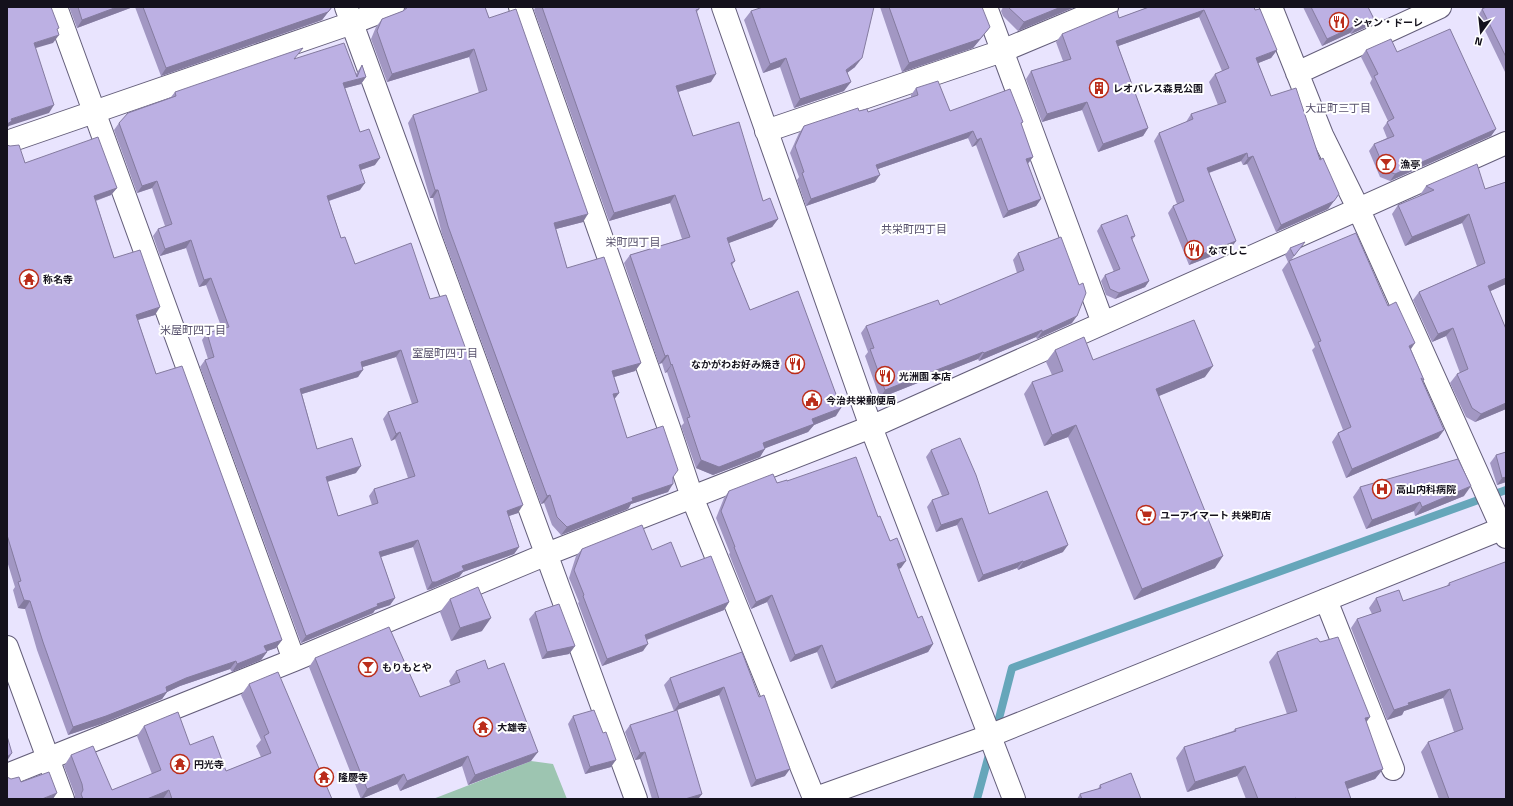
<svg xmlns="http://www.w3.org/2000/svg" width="1513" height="806" viewBox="0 0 1513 806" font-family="'Titillium Web','Noto Sans JP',sans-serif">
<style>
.green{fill:#9dc5b1}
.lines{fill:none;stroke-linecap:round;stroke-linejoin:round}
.stream{stroke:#66a6ba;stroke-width:8}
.street-casing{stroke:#645e7a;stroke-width:24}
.secondary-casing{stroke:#645e7a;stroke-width:24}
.street{stroke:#fff;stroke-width:22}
.secondary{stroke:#fff;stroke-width:22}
.wall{fill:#a297c3;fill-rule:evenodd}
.shaded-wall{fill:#847b9f}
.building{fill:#bcb0e3;stroke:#847b9f;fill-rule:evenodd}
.labels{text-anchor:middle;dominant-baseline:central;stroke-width:4;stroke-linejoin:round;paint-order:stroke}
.poi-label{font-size:10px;font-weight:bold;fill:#14111c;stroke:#fff;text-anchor:start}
.neighbourhood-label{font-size:11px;fill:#58526d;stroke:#fff}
</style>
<rect width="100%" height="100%" fill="#e9e4fe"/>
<path class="green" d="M 531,761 L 553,764 L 567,799 L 433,799 Z"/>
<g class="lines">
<path class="stream" d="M 996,730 L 1012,668 L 1506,490
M 977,799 L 990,751"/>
<defs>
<path id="street" d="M 56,7 L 294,660
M 346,7 L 636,799
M 520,7 L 669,428 L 692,497 L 814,798
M 723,7 L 871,427 L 1014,799
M 986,7 L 1103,323
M 1271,7 L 1322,135 L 1358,208 L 1506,537
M 1297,73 L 1440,7
M 766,131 L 1002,51 L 1107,7
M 7,142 L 352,23 L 393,7
M 1326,600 L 1393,769
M 7,775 L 294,660 L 547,554 L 871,427 L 1506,143"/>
<path id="secondary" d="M 7,647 L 63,799
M 813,799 L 989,736 L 1506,527"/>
</defs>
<use href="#street" class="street-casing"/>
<use href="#secondary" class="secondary-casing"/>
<use href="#street" class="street"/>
<use href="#secondary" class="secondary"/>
</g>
<path class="wall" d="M 69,7 L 133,7 L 77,28 Z
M 135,7 L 332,7 L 322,20 L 161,76 Z
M 405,7 L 485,7 L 489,18 L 583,222 L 556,229 L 567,268 L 641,363 L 635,371 L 614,377 L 619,393 L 614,399 L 627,438 L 673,477 L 668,492 L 631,504 L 628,509 L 561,535 L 552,525 L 544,503 L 541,504 L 442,234 L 433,198 L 430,198 L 408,123 L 413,115 L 479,93 L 469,57 L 387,82 L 371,39 L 376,27 L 382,19 L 403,11 L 405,9 Z
M 535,7 L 699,7 L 699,9 L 697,12 L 711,82 L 678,92 L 693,136 L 763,201 L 778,219 L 772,227 L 728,243 L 735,261 L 732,265 L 750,310 L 836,416 L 814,425 L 808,432 L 765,448 L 760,457 L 713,475 L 696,468 L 681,426 L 684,423 L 667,372 L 665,373 L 662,363 L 659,364 L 624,263 L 630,255 L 682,239 L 670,203 L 609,221 L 534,10 L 535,8 Z
M 880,7 L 982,7 L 983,36 L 973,48 L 902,72 Z
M 1003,7 L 1075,7 L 1018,31 L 1003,16 L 1001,11 Z
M 1149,7 L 1255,10 L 1277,50 L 1271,58 L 1258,63 L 1271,96 L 1320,160 L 1339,194 L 1328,209 L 1276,232 L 1247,164 L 1243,165 L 1241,161 L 1209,173 L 1236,241 L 1230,249 L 1189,265 L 1168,213 L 1173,206 L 1177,204 L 1154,141 L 1159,133 L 1186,122 L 1191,114 L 1218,105 L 1209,82 L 1215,74 L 1222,71 L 1199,17 L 1118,46 L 1148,128 L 1143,136 L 1098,152 L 1082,110 L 1042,122 L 1026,79 L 1031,71 L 1063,61 L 1056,42 L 1062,34 L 1119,18 Z
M 1303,7 L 1368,7 L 1374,19 L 1369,26 L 1351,34 L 1350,33 L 1322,46 Z
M 1506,7 L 1506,74 L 1478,16 L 1482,9 Z
M 751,11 L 855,67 L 847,73 L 844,91 L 794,108 L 780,67 L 763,73 L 744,20 Z
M 1366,50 L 1397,52 L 1496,129 L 1491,136 L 1390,181 L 1380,177 L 1369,151 L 1374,144 L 1387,138 L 1383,128 L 1388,121 L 1370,83 L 1372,79 L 1361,57 Z
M 294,59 L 356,74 L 362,65 L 366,77 L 361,84 L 345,88 L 360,132 L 375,165 L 361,170 L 360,190 L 329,201 L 341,238 L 355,264 L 430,299 L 518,513 L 509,516 L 519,547 L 514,554 L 463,572 L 459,577 L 431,589 L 427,590 L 413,547 L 381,557 L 395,598 L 390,605 L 375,610 L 373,613 L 301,643 L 200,367 L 205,360 L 208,359 L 202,340 L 207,333 L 222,329 L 206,285 L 199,287 L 186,248 L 160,256 L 153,236 L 158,229 L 165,226 L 152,188 L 137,193 L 114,130 L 119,123 L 171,97 L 175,92 ZM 396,357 L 412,404 L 388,412 L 383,419 L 391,441 L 395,439 L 408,478 L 374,489 L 369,496 L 372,505 L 338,516 L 327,482 L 356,473 L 317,449 L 302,394 L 358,377 L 362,367 Z
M 916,88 L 950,111 L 1023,122 L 1021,124 L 1033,157 L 1028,164 L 1041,199 L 1036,206 L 1003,218 L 976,145 L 972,147 L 968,138 L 878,169 L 875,182 L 806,206 L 797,180 L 799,177 L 790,153 L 799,133 L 804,126 L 859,111 L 868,112 L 911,97 L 911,95 Z
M 7,145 L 25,163 L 117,188 L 111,195 L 96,201 L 114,258 L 155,315 L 138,320 L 156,374 L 282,640 L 276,648 L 267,651 L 267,652 L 261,660 L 232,672 L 230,669 L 180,686 L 167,692 L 162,699 L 101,724 L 68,735 L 37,650 L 25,609 L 18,608 L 13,590 L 15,587 L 7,561 Z
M 1506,182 L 1506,284 L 1490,291 L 1506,329 L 1506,409 L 1475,422 L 1466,417 L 1450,383 L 1457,374 L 1460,373 L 1446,336 L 1432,342 L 1413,300 L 1419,292 L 1477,266 L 1462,223 L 1405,246 L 1392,214 L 1398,205 L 1421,196 L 1420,195 L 1426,186 L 1485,189 Z
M 1101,225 L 1135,236 L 1132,240 L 1149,281 L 1145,287 L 1115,299 L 1106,295 L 1101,281 L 1105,275 L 1114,272 L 1097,231 Z
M 1305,242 L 1292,259 L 1388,306 L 1411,349 L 1424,380 L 1423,383 L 1444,430 L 1438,438 L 1346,478 L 1332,442 L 1338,433 L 1343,430 L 1312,350 L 1315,347 L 1282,270 L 1288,262 L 1285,255 L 1290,248 Z
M 1018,253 L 1072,323 L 1037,339 L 1036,337 L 979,361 L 978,359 L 880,398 L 865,356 L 868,352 L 861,333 L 866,326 L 940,305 L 1017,273 L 1013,260 Z
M 1055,350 L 1093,360 L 1205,377 L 1158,396 L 1215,568 L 1134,600 L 1068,437 L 1044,446 L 1024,394 L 1032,382 L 1052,375 L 1046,362 Z
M 931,450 L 989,514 L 1063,552 L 1018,570 L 1017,568 L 978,582 L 957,525 L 936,532 L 927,507 L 932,500 L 942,496 L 926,457 Z
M 1506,452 L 1506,482 L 1497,485 L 1490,463 L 1496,455 Z
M 787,481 L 878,517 L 901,568 L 898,569 L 918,618 L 933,644 L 928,652 L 831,689 L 817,652 L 790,662 L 767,602 L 751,609 L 729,554 L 730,553 L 716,518 L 724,498 L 729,491 Z
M 1360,487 L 1464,496 L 1415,516 L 1414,511 L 1366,529 L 1353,497 Z
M 582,549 L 652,550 L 681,567 L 729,602 L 724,610 L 647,640 L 643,651 L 602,666 L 578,603 L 579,602 L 569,578 L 576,556 Z
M 1449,583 L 1506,799 L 1439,799 L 1421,752 L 1428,742 L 1454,732 L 1443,698 L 1404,711 L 1402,715 L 1387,720 L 1351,628 L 1357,619 L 1372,614 L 1369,608 L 1376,598 L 1403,601 L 1446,587 Z
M 450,599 L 482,631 L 451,641 L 440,612 Z
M 535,612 L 575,646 L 569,654 L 542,659 L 529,619 Z
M 742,652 L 785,776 L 751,787 L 719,695 L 674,711 L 664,685 L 670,678 Z
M 1277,652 L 1366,722 L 1383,769 L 1375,779 L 1348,789 L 1351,799 L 1246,799 L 1237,776 L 1187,792 L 1176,758 L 1184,747 L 1233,731 L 1235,729 L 1287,714 L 1269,662 Z
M 315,658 L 420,697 L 451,686 L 449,681 L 456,671 L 488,669 L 531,761 L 468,785 L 462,766 L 400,791 L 397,784 L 361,799 L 309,667 Z
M 249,684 L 332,799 L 75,799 L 75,795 L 64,766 L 71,755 L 112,790 L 152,774 L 137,736 L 144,726 L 190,745 L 226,771 L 261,757 L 256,746 L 261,740 L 241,695 Z
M 573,716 L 603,733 L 611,767 L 585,774 L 568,724 Z
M 630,725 L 702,794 L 698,799 L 652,799 L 640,759 L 635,760 L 625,732 Z
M 1100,785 L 1141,799 L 1077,799 L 1080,794 L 1098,789 Z"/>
<path class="shaded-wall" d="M 117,7 L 133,7 L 77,28 L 82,20 Z
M 332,7 L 322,20 L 161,76 L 166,68 Z
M 1061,7 L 1075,7 L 1018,31 L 1024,22 Z
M 1204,10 L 1199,17 L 1110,49 L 1116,41 Z
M 1374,19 L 1369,26 L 1351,34 L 1356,28 Z
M 1355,26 L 1350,33 L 1322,46 L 1327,39 Z
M 990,27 L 983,36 L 973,48 L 902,72 L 909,63 Z
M 59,35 L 53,43 L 29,50 L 34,43 Z
M 474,49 L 469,57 L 387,82 L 392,74 Z
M 1277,50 L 1271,58 L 1251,66 L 1256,58 Z
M 786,58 L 780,67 L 763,73 L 770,64 Z
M 862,58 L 855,67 L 840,78 L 846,70 Z
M 716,74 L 711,82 L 671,94 L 676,86 Z
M 366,77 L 361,84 L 338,90 L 343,83 Z
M 851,82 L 844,91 L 794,108 L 800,99 Z
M 1087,102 L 1082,110 L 1042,122 L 1047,114 Z
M 54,105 L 49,113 L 9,126 L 7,128 L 7,124 L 11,119 Z
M 1148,128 L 1143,136 L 1098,152 L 1103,144 Z
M 1496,129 L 1491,136 L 1390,181 L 1395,174 Z
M 973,131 L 968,138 L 872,171 L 876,165 Z
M 981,138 L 976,145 L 972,147 L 977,140 Z
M 1247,153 L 1241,161 L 1202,175 L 1207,168 Z
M 1253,156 L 1247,164 L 1243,165 L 1248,158 Z
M 1033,157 L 1028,163 L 1021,166 L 1026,159 Z
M 380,158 L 375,165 L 354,172 L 359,165 Z
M 880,175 L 875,182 L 806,206 L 811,199 Z
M 157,181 L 152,188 L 137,193 L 142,186 Z
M 365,183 L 360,190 L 322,203 L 327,196 Z
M 117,188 L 111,195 L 88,203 L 94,196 Z
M 435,190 L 438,190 L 433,198 L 430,198 Z
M 675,195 L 670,203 L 609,221 L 614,213 Z
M 1041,199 L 1036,206 L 1003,218 L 1008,211 Z
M 1334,201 L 1328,209 L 1276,232 L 1281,225 Z
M 588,214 L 583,222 L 548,231 L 554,223 Z
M 1469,214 L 1462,223 L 1405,246 L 1412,237 Z
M 778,219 L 772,227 L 721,246 L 727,238 Z
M 191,240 L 186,248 L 160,256 L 165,249 Z
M 1236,241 L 1230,249 L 1189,265 L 1194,257 Z
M 211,278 L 206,285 L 199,287 L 204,280 Z
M 1506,278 L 1506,284 L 1482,295 L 1488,286 Z
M 1149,281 L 1145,287 L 1115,299 L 1119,293 Z
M 160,307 L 155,315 L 130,322 L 136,315 Z
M 1077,316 L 1072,323 L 1037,339 L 1042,332 Z
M 1453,328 L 1446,336 L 1432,342 L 1438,334 Z
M 1042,330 L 1036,337 L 979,361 L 984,353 Z
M 1415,343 L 1409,352 L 1409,346 Z
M 401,350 L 396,357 L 356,369 L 361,362 Z
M 983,352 L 978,359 L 880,398 L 885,390 Z
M 668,355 L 662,363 L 659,364 L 665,356 Z
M 641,363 L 635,371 L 607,379 L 612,371 Z
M 672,364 L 667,372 L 665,373 L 671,365 Z
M 1213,366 L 1205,377 L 1147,401 L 1156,389 Z
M 363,370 L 358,377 L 295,396 L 300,389 Z
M 619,393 L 613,401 L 613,394 Z
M 1506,403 L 1506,409 L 1475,422 L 1481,414 Z
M 841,408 L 836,416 L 814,425 L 808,432 L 758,451 L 763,443 L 812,419 Z
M 1076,425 L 1068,437 L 1044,446 L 1052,435 Z
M 1444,430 L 1438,438 L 1346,478 L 1352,469 Z
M 400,432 L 395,439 L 391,441 L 396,434 Z
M 765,449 L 760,457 L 713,475 L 696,468 L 701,460 Z
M 361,466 L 356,473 L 320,484 L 326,477 Z
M 1506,477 L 1506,482 L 1497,485 L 1502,478 Z
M 673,484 L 668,492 L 631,504 L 628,509 L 561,535 L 567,527 L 632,498 Z
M 1471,486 L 1464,496 L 1415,516 L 1422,507 Z
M 550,495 L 544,503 L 541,504 L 547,496 Z
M 1420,502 L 1414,511 L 1366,529 L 1372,520 Z
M 523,505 L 518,513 L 502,518 L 507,511 Z
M 962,518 L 957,525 L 936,532 L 941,525 Z
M 418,540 L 413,547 L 374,559 L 379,552 Z
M 1068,545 L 1063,552 L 1018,570 L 1023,562 Z
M 519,547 L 514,554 L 463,572 L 459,577 L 431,589 L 427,590 L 432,582 L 462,566 Z
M 1223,556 L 1215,568 L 1134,600 L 1142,589 Z
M 906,561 L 901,568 L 892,571 L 897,564 Z
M 1023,561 L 1017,568 L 978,582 L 983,575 Z
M 772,595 L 767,602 L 751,609 L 756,602 Z
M 395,598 L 390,605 L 375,610 L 373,613 L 301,643 L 306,636 L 377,604 Z
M 24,600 L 30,601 L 25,609 L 18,608 Z
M 729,602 L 724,610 L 640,642 L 645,635 Z
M 491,618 L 482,631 L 451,641 L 460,628 Z
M 282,640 L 276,648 L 259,654 L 264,646 Z
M 648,644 L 643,651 L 602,666 L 607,659 Z
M 933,644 L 928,652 L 831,689 L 836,682 Z
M 822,645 L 817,652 L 790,662 L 795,655 Z
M 575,646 L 569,654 L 542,659 L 547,652 Z
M 267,652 L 261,660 L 232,672 L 237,664 Z
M 236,661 L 230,669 L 180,686 L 167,692 L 162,699 L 101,724 L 68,735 L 73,727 L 186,678 Z
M 724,687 L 719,695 L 674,711 L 679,704 Z
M 1450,689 L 1443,698 L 1404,711 L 1402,715 L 1387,720 L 1394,710 L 1408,703 Z
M 1370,717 L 1363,727 L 1365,718 Z
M 538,752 L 531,761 L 468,785 L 475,775 Z
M 645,752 L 640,759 L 635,760 L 640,753 Z
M 12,753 L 7,761 L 7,757 Z
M 468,756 L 462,766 L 400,791 L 407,781 Z
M 616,760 L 611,767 L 585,774 L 590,767 Z
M 1245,766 L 1237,776 L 1187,792 L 1195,782 Z
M 790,769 L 785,776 L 751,787 L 756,780 Z
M 1383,769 L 1375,779 L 1338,792 L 1345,782 Z
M 404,774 L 397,784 L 361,799 L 367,789 Z
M 169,790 L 163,799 L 147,799 Z
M 57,793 L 53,799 L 42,799 Z
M 702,794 L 698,799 L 685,799 Z"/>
<path class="building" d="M 7,7 L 51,7 L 59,28 L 57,29 L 59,35 L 34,43 L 54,105 L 11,119 L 12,121 L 7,124 Z
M 78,7 L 117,7 L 82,20 Z
M 143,7 L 332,7 L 328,12 L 166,68 Z
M 408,7 L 485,7 L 489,18 L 516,9 L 588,214 L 554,223 L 567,268 L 604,257 L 641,363 L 612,371 L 619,393 L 613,394 L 627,438 L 663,426 L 678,470 L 673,477 L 673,484 L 632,498 L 633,501 L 567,527 L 557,517 L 550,495 L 547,496 L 448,226 L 438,190 L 435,190 L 413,115 L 487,90 L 474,49 L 392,74 L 377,31 L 382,19 L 403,11 Z
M 542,7 L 699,7 L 699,9 L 696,10 L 716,74 L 676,86 L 693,136 L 739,122 L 763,201 L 770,198 L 778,219 L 727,238 L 735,261 L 731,263 L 750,310 L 798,291 L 841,408 L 812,419 L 814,424 L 763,443 L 765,449 L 719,467 L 701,460 L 687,418 L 690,417 L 672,364 L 671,365 L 668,355 L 665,356 L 630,255 L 690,237 L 675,195 L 614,213 Z
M 763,7 L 874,7 L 862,58 L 846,70 L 851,82 L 800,99 L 786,58 L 770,64 L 751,11 Z
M 889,7 L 982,7 L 990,27 L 980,39 L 909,63 Z
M 1008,7 L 1061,7 L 1024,22 Z
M 1149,7 L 1254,7 L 1255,10 L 1260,9 L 1277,50 L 1256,58 L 1271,96 L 1296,88 L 1320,160 L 1323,158 L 1339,194 L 1334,201 L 1281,225 L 1253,156 L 1248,158 L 1247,153 L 1207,168 L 1236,241 L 1194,257 L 1173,206 L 1184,201 L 1159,133 L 1193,119 L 1191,114 L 1226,102 L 1215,74 L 1229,68 L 1204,10 L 1116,41 L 1148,128 L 1103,144 L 1087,102 L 1047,114 L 1031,71 L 1071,59 L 1062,34 L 1117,11 L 1119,18 Z
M 1311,7 L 1368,7 L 1374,19 L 1356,28 L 1355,26 L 1327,39 Z
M 1486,7 L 1506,7 L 1506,57 L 1482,9 Z
M 1450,29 L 1496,129 L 1395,174 L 1385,170 L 1374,144 L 1394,136 L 1387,122 L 1394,118 L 1374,76 L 1378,74 L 1366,50 L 1391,39 L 1397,52 Z
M 344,43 L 357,77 L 362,65 L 366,77 L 343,83 L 360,132 L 369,129 L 380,158 L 359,165 L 365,183 L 327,196 L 341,238 L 345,237 L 355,264 L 411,243 L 430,299 L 446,295 L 523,505 L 507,511 L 519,547 L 462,566 L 464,570 L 436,582 L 432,582 L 418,540 L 379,552 L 395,598 L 377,604 L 378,606 L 306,636 L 205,360 L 214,357 L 207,333 L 229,327 L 211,278 L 204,280 L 191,240 L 165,249 L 158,229 L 172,224 L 157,181 L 142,186 L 119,123 L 128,113 L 176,96 L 175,92 L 303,48 L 294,59 ZM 401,350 L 418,402 L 388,412 L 396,434 L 400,432 L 415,476 L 374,489 L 378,503 L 338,516 L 326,477 L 361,466 L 352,438 L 317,449 L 300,389 L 363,370 L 361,362 Z
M 938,81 L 950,111 L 1010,89 L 1023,122 L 1021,123 L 1033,157 L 1026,159 L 1041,199 L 1008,211 L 981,138 L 977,140 L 973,131 L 876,165 L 880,175 L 811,199 L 802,173 L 804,172 L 795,146 L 804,126 L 858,108 L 859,111 L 867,109 L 868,112 L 918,95 L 916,88 Z
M 98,137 L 117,188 L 94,196 L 114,258 L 140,250 L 160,307 L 136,315 L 156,374 L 182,366 L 282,640 L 264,646 L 267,652 L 237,664 L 236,661 L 186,678 L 166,687 L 167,692 L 106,716 L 73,727 L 43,642 L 30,601 L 24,600 L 18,582 L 21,581 L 7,535 L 7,145 L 10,146 L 19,145 L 25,163 Z
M 1477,164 L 1485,189 L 1506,182 L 1506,278 L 1488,286 L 1506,329 L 1506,403 L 1481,414 L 1472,408 L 1457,374 L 1468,369 L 1453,328 L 1438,334 L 1419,292 L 1485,263 L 1469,214 L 1412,237 L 1398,205 L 1434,190 L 1426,186 Z
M 1127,215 L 1135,236 L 1131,237 L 1149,281 L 1119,293 L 1110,289 L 1105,275 L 1120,269 L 1101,225 Z
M 1356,233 L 1388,306 L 1396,302 L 1415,343 L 1409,346 L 1424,380 L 1421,378 L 1444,430 L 1352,469 L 1338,433 L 1351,427 L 1318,342 L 1321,341 L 1289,261 Z
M 1061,237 L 1079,285 L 1083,283 L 1086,293 L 1077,316 L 1042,332 L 1042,330 L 984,353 L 983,352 L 885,390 L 870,349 L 874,348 L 866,326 L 938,300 L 940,305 L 1024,270 L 1018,253 Z
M 1305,242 L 1294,256 L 1290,248 Z
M 1194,320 L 1213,366 L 1156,389 L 1223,556 L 1142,589 L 1076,425 L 1052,435 L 1032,382 L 1063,371 L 1055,350 L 1084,337 L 1093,360 Z
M 960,438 L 976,475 L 989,514 L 1047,491 L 1068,545 L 1023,562 L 1023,561 L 983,575 L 962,518 L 941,525 L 932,500 L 949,494 L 931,450 Z
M 1506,452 L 1506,477 L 1502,478 L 1496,455 Z
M 856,457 L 878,517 L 880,516 L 890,541 L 897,538 L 906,561 L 897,564 L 918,618 L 922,616 L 933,644 L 836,682 L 822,645 L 795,655 L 772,595 L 756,602 L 734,547 L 735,547 L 721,511 L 729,491 L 773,474 L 777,483 L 787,480 L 787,481 Z
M 1458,459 L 1471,486 L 1422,507 L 1420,502 L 1372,520 L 1360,487 Z
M 642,525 L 652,550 L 671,542 L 681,567 L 711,556 L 729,602 L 645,635 L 648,644 L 607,659 L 583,596 L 584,595 L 574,570 L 582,549 Z
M 1505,562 L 1506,565 L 1506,799 L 1449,799 L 1428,742 L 1463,729 L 1450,689 L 1408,703 L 1409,705 L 1394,710 L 1357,619 L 1381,611 L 1376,598 L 1399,590 L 1403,601 L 1450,585 L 1449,583 Z
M 478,587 L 491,618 L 460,628 L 450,599 Z
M 559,604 L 575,646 L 547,652 L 535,612 Z
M 389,627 L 420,697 L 460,682 L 456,671 L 485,660 L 488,669 L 504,663 L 538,752 L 475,775 L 468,756 L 407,781 L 404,774 L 367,789 L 315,658 Z
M 1338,637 L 1370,717 L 1365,718 L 1383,769 L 1345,782 L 1351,799 L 1297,799 L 1296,798 L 1294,799 L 1258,799 L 1245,766 L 1195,782 L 1184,747 L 1236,731 L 1235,729 L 1297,711 L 1277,652 L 1317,638 L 1320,642 Z
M 742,652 L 759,697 L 764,695 L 790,769 L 756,780 L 724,687 L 679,704 L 670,678 Z
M 278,672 L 332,799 L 172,799 L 169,790 L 147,799 L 83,799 L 81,794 L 83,790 L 82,784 L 71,755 L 93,746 L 112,790 L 161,770 L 144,726 L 178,712 L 190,745 L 213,736 L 226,771 L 271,753 L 264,736 L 269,733 L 249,684 Z
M 594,710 L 603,733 L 606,732 L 616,760 L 590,767 L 573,716 Z
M 677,710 L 702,794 L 685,799 L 659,799 L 645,752 L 640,753 L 630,725 Z
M 7,736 L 12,753 L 7,757 Z
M 49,772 L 57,793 L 42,799 L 7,799 L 7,777 L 11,779 L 19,777 L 21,782 Z
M 1131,773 L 1141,799 L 1082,799 L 1080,794 L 1101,788 L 1100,785 Z"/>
<defs>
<symbol id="restaurant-ring" viewBox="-11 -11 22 22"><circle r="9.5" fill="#fff" stroke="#ba2d1a" stroke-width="1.5"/><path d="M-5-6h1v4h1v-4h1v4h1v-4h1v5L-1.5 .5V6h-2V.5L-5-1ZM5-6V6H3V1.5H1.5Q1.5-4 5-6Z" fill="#ba2d1a"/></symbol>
<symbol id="building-ring" viewBox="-11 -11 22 22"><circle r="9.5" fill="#fff" stroke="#ba2d1a" stroke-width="1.5"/><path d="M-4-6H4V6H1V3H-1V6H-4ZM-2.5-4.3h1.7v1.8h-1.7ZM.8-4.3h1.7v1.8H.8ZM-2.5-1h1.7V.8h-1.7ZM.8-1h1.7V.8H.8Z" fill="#ba2d1a"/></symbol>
<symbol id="bar-ring" viewBox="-11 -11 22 22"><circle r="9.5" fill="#fff" stroke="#ba2d1a" stroke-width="1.5"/><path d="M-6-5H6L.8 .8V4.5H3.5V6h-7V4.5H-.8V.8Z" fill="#ba2d1a"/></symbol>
<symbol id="temple-ring" viewBox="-11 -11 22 22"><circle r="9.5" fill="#fff" stroke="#ba2d1a" stroke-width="1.5"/><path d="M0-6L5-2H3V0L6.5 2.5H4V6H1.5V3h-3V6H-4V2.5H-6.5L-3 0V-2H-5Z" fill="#ba2d1a"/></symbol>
<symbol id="civic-ring" viewBox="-11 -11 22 22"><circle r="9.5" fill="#fff" stroke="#ba2d1a" stroke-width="1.5"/><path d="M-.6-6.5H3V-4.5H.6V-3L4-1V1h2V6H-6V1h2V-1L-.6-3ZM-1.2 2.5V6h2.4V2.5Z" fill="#ba2d1a"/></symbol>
<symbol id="hospital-ring" viewBox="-11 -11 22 22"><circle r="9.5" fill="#fff" stroke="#ba2d1a" stroke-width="1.5"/><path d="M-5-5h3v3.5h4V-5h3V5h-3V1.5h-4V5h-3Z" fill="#ba2d1a"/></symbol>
<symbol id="supermarket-ring" viewBox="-11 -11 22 22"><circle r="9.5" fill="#fff" stroke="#ba2d1a" stroke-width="1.5"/><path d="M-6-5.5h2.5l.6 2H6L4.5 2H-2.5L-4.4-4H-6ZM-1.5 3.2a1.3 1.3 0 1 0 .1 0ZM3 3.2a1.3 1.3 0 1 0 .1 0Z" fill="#ba2d1a"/></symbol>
</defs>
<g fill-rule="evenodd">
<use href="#restaurant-ring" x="1328" y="11" width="22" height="22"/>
<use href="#building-ring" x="1088" y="77" width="22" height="22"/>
<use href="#bar-ring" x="1375" y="153" width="22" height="22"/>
<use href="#restaurant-ring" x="1183" y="239" width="22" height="22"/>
<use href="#temple-ring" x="18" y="268" width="22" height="22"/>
<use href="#restaurant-ring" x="784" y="353" width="22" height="22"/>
<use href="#restaurant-ring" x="874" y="365" width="22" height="22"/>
<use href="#civic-ring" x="801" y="389" width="22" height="22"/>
<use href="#hospital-ring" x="1371" y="478" width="22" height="22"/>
<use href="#supermarket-ring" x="1135" y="504" width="22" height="22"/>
<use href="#bar-ring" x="357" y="656" width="22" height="22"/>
<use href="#temple-ring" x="472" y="716" width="22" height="22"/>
<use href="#temple-ring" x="169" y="753" width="22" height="22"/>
<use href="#temple-ring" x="313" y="766" width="22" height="22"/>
</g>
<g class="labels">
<g class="poi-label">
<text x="1353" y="22">シャン・ドーレ</text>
<text x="1113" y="88">レオパレス森見公園</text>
<text x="1400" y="164">漁亭</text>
<text x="1208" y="250">なでしこ</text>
<text x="43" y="279">称名寺</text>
<text x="781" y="364" text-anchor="end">なかがわお好み焼き</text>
<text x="899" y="376">光洲園 本店</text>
<text x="826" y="400">今治共栄郵便局</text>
<text x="1396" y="489">高山内科病院</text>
<text x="1160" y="515">ユーアイマート 共栄町店</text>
<text x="382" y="667">もりもとや</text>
<text x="497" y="727">大雄寺</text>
<text x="194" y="764">円光寺</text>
<text x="338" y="777">隆慶寺</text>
</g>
<g class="neighbourhood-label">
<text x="1338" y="108">大正町三丁目</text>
<text x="914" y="229">共栄町四丁目</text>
<text x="633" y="242">栄町四丁目</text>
<text x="193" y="330">米屋町四丁目</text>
<text x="445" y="353">室屋町四丁目</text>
</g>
</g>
<rect width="1513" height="806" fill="none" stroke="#14111c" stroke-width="16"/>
<g transform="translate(1481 32) rotate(195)" stroke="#ffffff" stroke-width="3" paint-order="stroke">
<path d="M0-3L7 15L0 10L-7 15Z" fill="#14111c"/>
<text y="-6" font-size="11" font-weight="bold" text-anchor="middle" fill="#14111c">N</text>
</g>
</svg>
